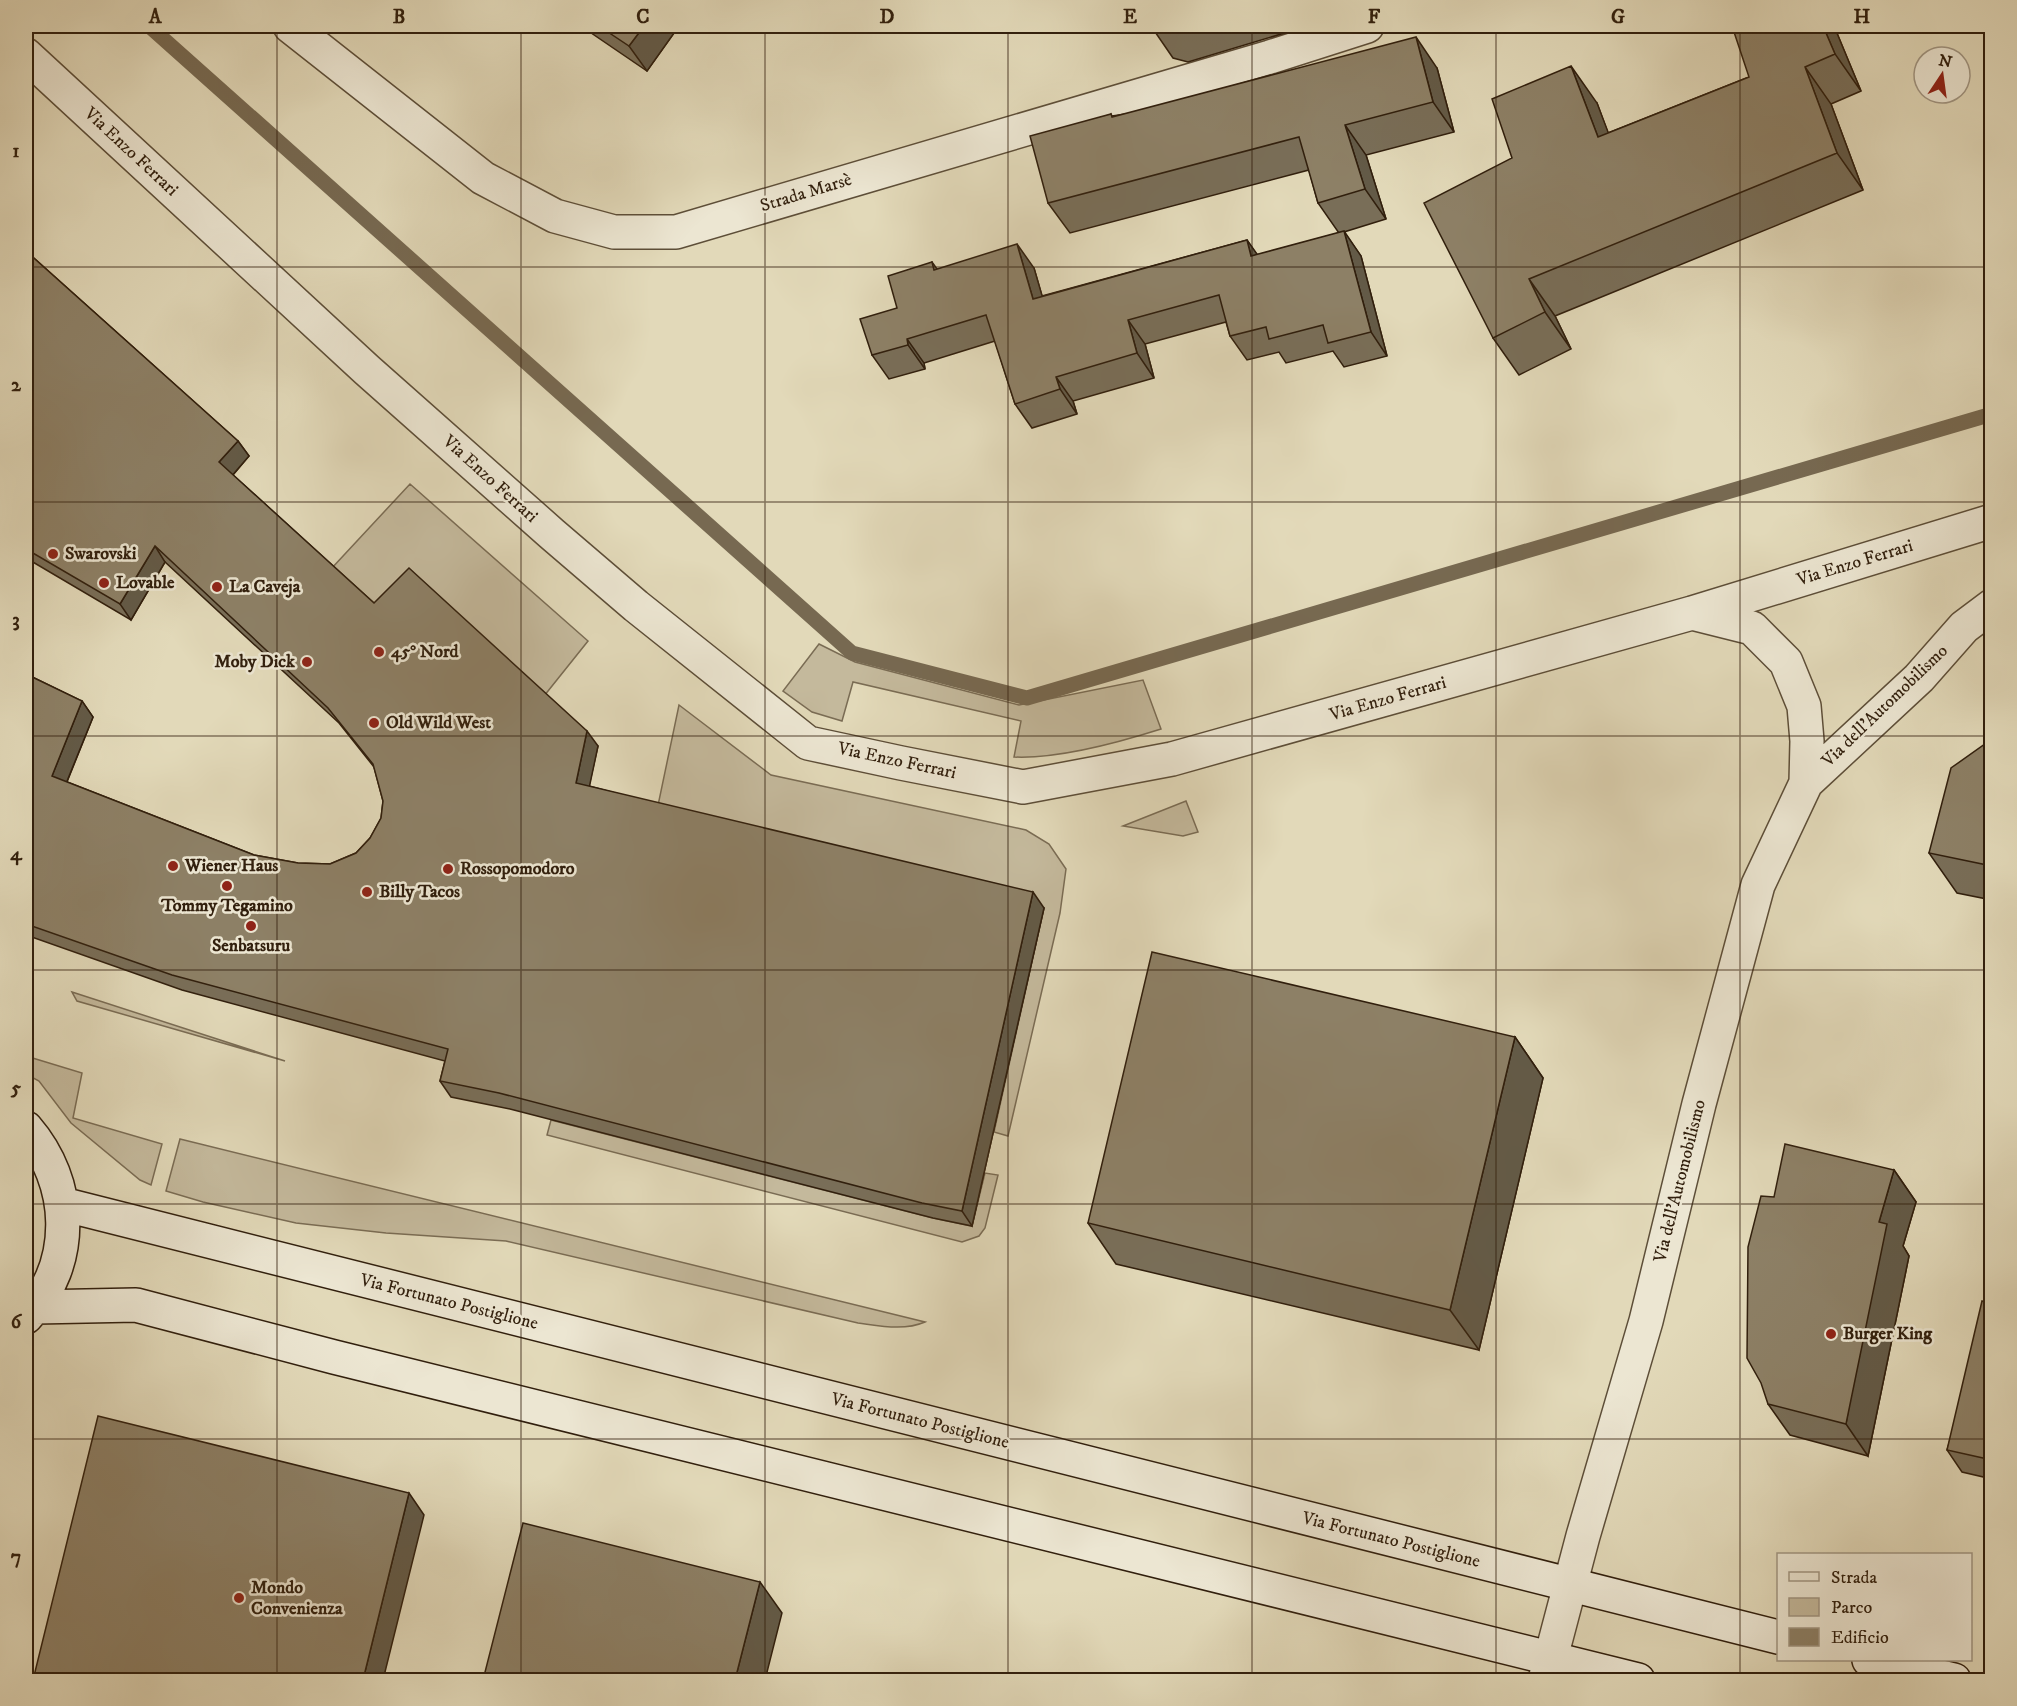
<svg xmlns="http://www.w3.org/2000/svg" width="2017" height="1706" viewBox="0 0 2017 1706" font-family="'IM FELL DW Pica',serif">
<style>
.green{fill:#c4b99c;stroke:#7a6c54;stroke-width:1.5}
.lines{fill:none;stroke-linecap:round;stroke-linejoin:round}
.stream{stroke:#776951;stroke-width:15}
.street-casing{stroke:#5d4e38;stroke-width:36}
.secondary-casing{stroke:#311f0d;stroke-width:36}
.street{stroke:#ece6d2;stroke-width:33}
.secondary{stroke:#ece6d2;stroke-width:33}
.wall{fill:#796e58;stroke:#311f0d;stroke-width:1.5}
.shaded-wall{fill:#635a47;stroke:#311f0d;stroke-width:1.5}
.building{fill:#8d8066;stroke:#311f0d;stroke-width:1.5}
.grid{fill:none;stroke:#311f0d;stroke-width:1.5;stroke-opacity:0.55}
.poi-dot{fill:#8f2418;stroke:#ece6d2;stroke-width:2}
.labels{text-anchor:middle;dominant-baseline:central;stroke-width:5;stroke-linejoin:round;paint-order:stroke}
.street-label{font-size:18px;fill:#311f0d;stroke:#ece6d2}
.poi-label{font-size:18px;font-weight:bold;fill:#311f0d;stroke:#ece6d2;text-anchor:start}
.neatline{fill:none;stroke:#311f0d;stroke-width:2}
.grid-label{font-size:20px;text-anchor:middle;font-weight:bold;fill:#311f0d}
</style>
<rect width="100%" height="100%" fill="#e2d9b9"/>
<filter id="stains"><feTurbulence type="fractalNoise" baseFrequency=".00333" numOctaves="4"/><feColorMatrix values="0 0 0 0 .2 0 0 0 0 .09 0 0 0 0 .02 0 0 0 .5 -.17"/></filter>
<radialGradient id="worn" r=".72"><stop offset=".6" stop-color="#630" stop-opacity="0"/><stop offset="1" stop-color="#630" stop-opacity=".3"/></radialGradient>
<path class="green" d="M 410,484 L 588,641 L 544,696 L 385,618 L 331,569 Z
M 819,644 L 855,662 L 1019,705 L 1143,680 L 1161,729 C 1117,743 1059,759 1014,757 L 1021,721 L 853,682 L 842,721 L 812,712 L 783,691 Z
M 679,705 L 771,775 L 1026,830 L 1049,844 L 1066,869 L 1060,913 L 1008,1136 L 994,1132 L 1044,908 L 656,815 Z
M 1186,801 L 1198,832 L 1183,836 L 1123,826 Z
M 72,992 L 285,1061 L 77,1001 Z
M 26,1056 L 82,1073 L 73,1118 L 162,1144 L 151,1185 L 140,1180 L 71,1123 L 39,1081 L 26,1074 Z
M 551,1120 L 933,1218 L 972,1226 L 985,1173 L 998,1175 L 985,1228 L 979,1236 L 962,1242 L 547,1135 Z
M 180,1139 L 925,1322 C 904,1331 881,1326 858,1323 L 506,1241 L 386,1233 L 296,1223 L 203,1202 L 166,1191 Z"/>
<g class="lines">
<path class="stream" d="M 149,26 L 852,653 L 1027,698 L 1992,414"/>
<defs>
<path id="street" d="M 290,26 L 483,178 L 555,216 L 614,232 L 676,232 L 1270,57 L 1367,26
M 26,55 L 367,370 L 552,534 L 636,606 L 808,743 L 901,763 L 1023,787 L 1172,759 L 1692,613 L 1992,521
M 1692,613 L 1752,628 L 1786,662 L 1804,706 L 1807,741 L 1806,783
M 1545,1680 L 1583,1536 L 1646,1321 L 1699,1104 L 1758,885 L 1806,783 L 1919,678 L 1964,627 L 1992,606"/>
<path id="secondary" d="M 26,1128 C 73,1182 77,1263 26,1317
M 62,1204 L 1778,1637
M 36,1307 L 136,1305 L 334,1357 L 1638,1680
M 1869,1660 L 1954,1680"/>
</defs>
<use href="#street" class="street-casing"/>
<use href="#secondary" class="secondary-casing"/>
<use href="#street" class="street"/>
<use href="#secondary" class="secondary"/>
</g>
<path class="wall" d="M 581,26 L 679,26 L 647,71 Z
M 1151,26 L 1308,26 L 1188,62 L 1173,58 Z
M 1834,26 L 1861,91 L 1831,104 L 1863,190 L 1555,316 L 1571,349 L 1519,375 L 1493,338 L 1512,158 L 1597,103 L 1608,133 L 1749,77 Z
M 1437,68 L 1454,132 L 1366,155 L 1386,219 L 1344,232 L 1361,256 L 1387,356 L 1344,367 L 1333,351 L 1286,363 L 1279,352 L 1247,360 L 1230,336 L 1226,322 L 1145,344 L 1154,378 L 1073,401 L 1077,414 L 1032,428 L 1015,404 L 995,341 L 924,363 L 925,369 L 889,379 L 872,355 L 897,308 L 932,262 L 937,269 L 1034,268 L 1042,296 L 1247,240 L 1257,255 L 1339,233 L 1318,203 L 1309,170 L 1070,233 L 1048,203 L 1111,114 L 1112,116 Z
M 26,251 L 238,441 L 249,456 L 233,475 L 374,603 L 598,746 L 589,786 L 1044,908 L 972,1226 L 933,1218 L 510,1109 L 451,1097 L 440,1081 L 445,1061 L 182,990 L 26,935 L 26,674 L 82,701 L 93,717 L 67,782 L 254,855 L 298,863 L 330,864 L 356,853 L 370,838 L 381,818 L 383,801 L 374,767 L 339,723 L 165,562 L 131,620 L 26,558 Z
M 1992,739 L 1992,900 L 1957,893 L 1929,853 Z
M 1515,1037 L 1543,1078 L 1479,1350 L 1116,1264 L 1088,1223 Z
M 1894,1170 L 1916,1202 L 1903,1246 L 1909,1256 L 1868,1456 L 1790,1435 L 1768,1404 L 1774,1197 Z
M 1992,1303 L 1992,1479 L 1962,1472 L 1947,1450 Z"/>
<path class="shaded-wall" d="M 644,26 L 679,26 L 647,71 L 629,46 Z
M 1823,26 L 1834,26 L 1861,91 L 1835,54 Z
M 1416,37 L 1437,68 L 1454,132 L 1433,102 Z
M 1571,66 L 1597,103 L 1624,174 L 1598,137 Z
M 1805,67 L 1831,104 L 1863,190 L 1837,153 Z
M 1345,125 L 1366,155 L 1386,219 L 1365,189 Z
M 1344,231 L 1361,256 L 1387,356 L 1371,332 Z
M 1247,240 L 1264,264 L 1251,256 Z
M 1017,244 L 1034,268 L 1050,323 L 1033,299 Z
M 1529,279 L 1555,316 L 1571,349 L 1545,312 Z
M 1128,320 L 1145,344 L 1154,378 L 1137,353 Z
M 907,339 L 924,363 L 925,369 L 908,345 Z
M 1056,377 L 1073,401 L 1077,414 L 1060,389 Z
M 238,441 L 249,456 L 230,478 L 219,462 Z
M 155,546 L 165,562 L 131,620 L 120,604 Z
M 82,701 L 93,717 L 63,791 L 52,776 Z
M 587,731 L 598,746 L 587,798 L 576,783 Z
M 1033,892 L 1044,908 L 972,1226 L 962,1211 Z
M 1515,1037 L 1543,1078 L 1479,1350 L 1450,1310 Z
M 1894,1170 L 1916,1202 L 1903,1246 L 1909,1256 L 1868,1456 L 1846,1424 L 1879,1222 Z
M 409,1493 L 424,1515 L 383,1680 L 363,1680 Z
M 760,1582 L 782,1613 L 765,1680 L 735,1680 Z"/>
<path class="building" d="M 599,26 L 644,26 L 629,46 Z
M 1732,26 L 1823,26 L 1835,54 L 1805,67 L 1837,153 L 1529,279 L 1545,312 L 1493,338 L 1424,203 L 1512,158 L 1492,99 L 1571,66 L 1598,137 L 1749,77 Z
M 1416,37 L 1433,102 L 1345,125 L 1365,189 L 1318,203 L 1299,137 L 1048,203 L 1030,136 L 1111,114 L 1112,117 Z
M 1344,231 L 1371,332 L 1328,343 L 1323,325 L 1269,339 L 1266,327 L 1230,336 L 1219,295 L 1128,320 L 1137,353 L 1056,377 L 1060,389 L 1015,404 L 986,315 L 907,339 L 908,345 L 872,355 L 860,319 L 897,308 L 888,276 L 932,262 L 934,270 L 1017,244 L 1033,299 L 1247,240 L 1251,256 Z
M 26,251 L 238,441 L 219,462 L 374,603 L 409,568 L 587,731 L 576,783 L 1033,892 L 962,1211 L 922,1203 L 499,1093 L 440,1081 L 448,1049 L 172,975 L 26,924 L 26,674 L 82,701 L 52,776 L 254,855 L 298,863 L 330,864 L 356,853 L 370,838 L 381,818 L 383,801 L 373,764 L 328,708 L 155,546 L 120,604 L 26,549 Z
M 1992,739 L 1992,866 L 1929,853 L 1951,768 Z
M 1152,952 L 1515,1037 L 1450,1310 L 1088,1223 Z
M 1785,1144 L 1894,1170 L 1879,1222 L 1887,1224 L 1846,1424 L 1768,1404 L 1761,1383 L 1747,1358 L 1748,1247 L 1761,1196 L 1774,1197 Z
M 1982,1301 L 1992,1303 L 1992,1460 L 1947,1450 Z
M 98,1416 L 409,1493 L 363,1680 L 33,1680 Z
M 523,1523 L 760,1582 L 735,1680 L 483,1680 Z"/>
<path class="grid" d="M 277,26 L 277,1680M 521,26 L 521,1680M 765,26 L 765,1680M 1008,26 L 1008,1680M 1252,26 L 1252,1680M 1496,26 L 1496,1680M 1740,26 L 1740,1680M 26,267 L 1992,267M 26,502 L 1992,502M 26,736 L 1992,736M 26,970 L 1992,970M 26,1204 L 1992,1204M 26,1439 L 1992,1439"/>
<g class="poi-dot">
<circle cx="53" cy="554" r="6"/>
<circle cx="104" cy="583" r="6"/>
<circle cx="217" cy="587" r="6"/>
<circle cx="379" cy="652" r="6"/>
<circle cx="307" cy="662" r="6"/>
<circle cx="374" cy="723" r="6"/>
<circle cx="173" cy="866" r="6"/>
<circle cx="448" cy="869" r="6"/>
<circle cx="227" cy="886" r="6"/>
<circle cx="367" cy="892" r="6"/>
<circle cx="251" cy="926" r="6"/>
<circle cx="1831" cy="1334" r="6"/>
<circle cx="239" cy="1598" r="6"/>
</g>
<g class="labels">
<g class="street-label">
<text transform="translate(131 152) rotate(43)">Via Enzo Ferrari</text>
<text transform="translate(806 193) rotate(-17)">Strada Marsè</text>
<text transform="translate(490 479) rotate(42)">Via Enzo Ferrari</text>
<text transform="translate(1855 563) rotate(-17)">Via Enzo Ferrari</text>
<text transform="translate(1388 699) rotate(-16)">Via Enzo Ferrari</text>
<text transform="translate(1885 706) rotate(-44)">Via dell'Automobilismo</text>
<text transform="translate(897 761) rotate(12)">Via Enzo Ferrari</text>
<text transform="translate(1680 1181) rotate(-76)">Via dell'Automobilismo</text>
<text transform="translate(449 1302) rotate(14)">Via Fortunato Postiglione</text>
<text transform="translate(920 1421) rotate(14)">Via Fortunato Postiglione</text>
<text transform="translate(1391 1540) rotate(14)">Via Fortunato Postiglione</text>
</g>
<g class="poi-label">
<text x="65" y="554">Swarovski</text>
<text x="116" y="583">Lovable</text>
<text x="229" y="587">La Caveja</text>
<text x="391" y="652">45° Nord</text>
<text x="295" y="662" text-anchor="end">Moby Dick</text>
<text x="386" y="723">Old Wild West</text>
<text x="185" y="866">Wiener Haus</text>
<text x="460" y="869">Rossopomodoro</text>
<text x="379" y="892">Billy Tacos</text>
<text x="227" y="906" text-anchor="middle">Tommy Tegamino</text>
<text x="251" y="946" text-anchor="middle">Senbatsuru</text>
<text x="1843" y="1334">Burger King</text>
<text x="251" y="1588">Mondo<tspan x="251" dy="21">Convenienza</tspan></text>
</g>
</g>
<rect width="2017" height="1706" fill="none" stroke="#e2d9b9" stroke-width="66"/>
<rect x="1777" y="1553" width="195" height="108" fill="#ece6d2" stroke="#a19683" stroke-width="1.5"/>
<rect x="1789" y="1572" width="30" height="9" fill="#ece6d2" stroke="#a19683" stroke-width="1.5"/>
<text x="1831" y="1583" font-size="18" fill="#311f0d">Strada</text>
<rect x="1789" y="1598" width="30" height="18" fill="#c4b99c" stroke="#a19683" stroke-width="1.5"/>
<text x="1831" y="1613" font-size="18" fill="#311f0d">Parco</text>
<rect x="1789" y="1628" width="30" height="18" fill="#8d8066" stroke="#a19683" stroke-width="1.5"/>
<text x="1831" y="1643" font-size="18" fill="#311f0d">Edificio</text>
<g transform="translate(1942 75) rotate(13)"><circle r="28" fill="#ece6d2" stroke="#a19683" stroke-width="1.5"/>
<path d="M0-4.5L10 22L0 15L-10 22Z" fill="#8f2418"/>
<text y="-9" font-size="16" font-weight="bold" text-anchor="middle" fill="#311f0d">N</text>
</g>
<rect x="33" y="33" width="1951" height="1640" class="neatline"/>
<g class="grid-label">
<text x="155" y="23">A</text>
<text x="399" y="23">B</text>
<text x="643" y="23">C</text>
<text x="887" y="23">D</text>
<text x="1130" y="23">E</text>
<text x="1374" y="23">F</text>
<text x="1618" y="23">G</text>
<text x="1862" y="23">H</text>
<text x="16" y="157">1</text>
<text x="16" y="391">2</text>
<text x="16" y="626">3</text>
<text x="16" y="860">4</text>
<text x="16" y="1094">5</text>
<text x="16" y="1328">6</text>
<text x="16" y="1563">7</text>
</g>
<rect width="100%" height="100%" filter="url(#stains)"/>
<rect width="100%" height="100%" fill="url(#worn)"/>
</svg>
